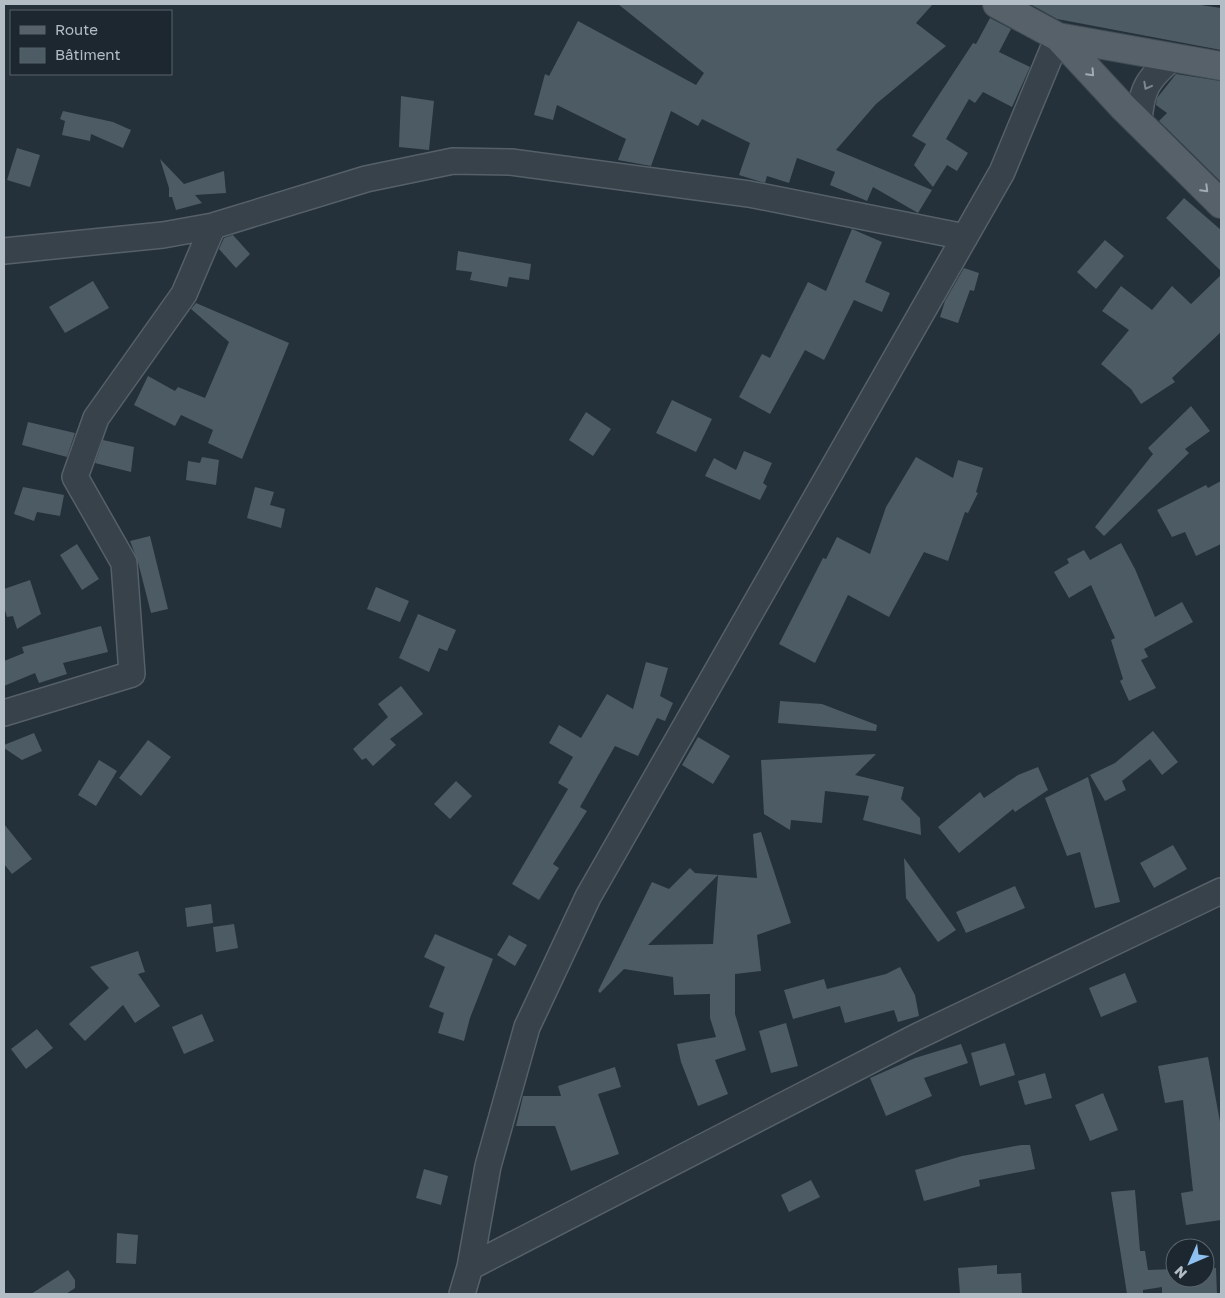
<svg xmlns="http://www.w3.org/2000/svg" width="1225" height="1298" viewBox="0 0 1225 1298" font-family="'Golos Text',sans-serif">
<style>
.building{fill:#4d5b65;fill-rule:evenodd}
.lines{fill:none;stroke-linecap:round;stroke-linejoin:round}
.street-casing{stroke:#566068;stroke-width:28}
.primary-casing{stroke:#414b53;stroke-width:30}
.street{stroke:#38424a;stroke-width:25}
.primary{stroke:#56616a;stroke-width:28}
.oneway{stroke:#a0abb4}
.oneway2{stroke:#7c868e}
</style>
<rect width="100%" height="100%" fill="#24303a"/>
<path class="building" d="M 618,4 L 933,4 L 916,23 L 946,46 L 876,104 L 836,150 L 932,190 L 918,213 L 873,187 L 867,201 L 830,185 L 835,172 L 797,158 L 789,183 L 767,176 L 765,183 L 739,175 L 750,143 L 702,119 L 698,126 L 671,111 L 651,166 L 618,160 L 626,139 L 557,105 L 553,120 L 534,115 L 545,74 L 549,76 L 578,21 L 696,85 L 704,73 Z
M 1030,4 L 1194,4 L 1221,8 L 1221,50 L 1057,19 Z
M 990,18 L 1011,29 L 999,52 L 1030,67 L 1012,107 L 983,92 L 975,103 L 969,99 L 946,139 L 968,153 L 957,171 L 947,165 L 933,187 L 914,165 L 926,144 L 912,136 L 973,43 L 976,44 Z
M 1176,74 L 1221,81 L 1221,182 L 1159,121 L 1167,113 L 1156,105 L 1157,98 Z
M 401,96 L 434,101 L 429,150 L 399,147 Z
M 63,111 L 113,122 L 131,130 L 123,148 L 91,134 L 90,141 L 62,135 L 65,121 L 60,119 Z
M 17,148 L 40,155 L 30,187 L 7,180 Z
M 160,159 L 184,184 L 224,171 L 226,193 L 195,195 L 202,203 L 176,210 L 172,197 L 169,197 L 169,188 Z
M 1184,198 L 1221,230 L 1221,271 L 1166,218 Z
M 852,229 L 882,242 L 865,282 L 890,293 L 882,312 L 854,300 L 824,360 L 805,350 L 770,414 L 739,397 L 762,354 L 770,358 L 808,282 L 826,291 Z
M 233,235 L 250,254 L 236,268 L 219,249 L 224,238 Z
M 1105,240 L 1124,256 L 1096,289 L 1077,272 Z
M 458,251 L 531,264 L 529,280 L 509,277 L 507,287 L 470,280 L 472,272 L 456,270 Z
M 964,268 L 979,273 L 974,291 L 970,290 L 958,323 L 940,317 L 945,301 Z
M 1221,275 L 1221,332 L 1172,378 L 1175,382 L 1141,404 L 1131,389 L 1101,364 L 1129,330 L 1102,311 L 1121,286 L 1152,310 L 1172,286 L 1191,304 Z
M 93,281 L 109,308 L 65,333 L 49,307 Z
M 196,303 L 289,343 L 242,459 L 208,443 L 213,430 L 181,415 L 175,426 L 134,405 L 148,376 L 175,391 L 178,387 L 205,398 L 229,342 L 191,309 Z
M 672,400 L 712,419 L 696,452 L 656,433 Z
M 1191,406 L 1210,431 L 1185,449 L 1189,453 L 1104,536 L 1095,527 L 1153,454 L 1148,448 Z
M 586,412 L 611,429 L 593,456 L 569,440 Z
M 28,422 L 75,433 L 67,457 L 22,445 Z
M 103,440 L 134,447 L 131,472 L 95,463 Z
M 744,451 L 772,463 L 763,483 L 767,486 L 760,500 L 705,476 L 714,458 L 736,470 Z
M 202,457 L 219,460 L 216,485 L 186,480 L 188,461 L 200,463 Z
M 916,457 L 953,478 L 958,460 L 983,468 L 976,492 L 978,493 L 968,513 L 965,512 L 948,561 L 924,552 L 889,617 L 848,595 L 815,663 L 779,644 L 823,558 L 826,559 L 837,537 L 870,554 L 886,507 Z
M 1221,481 L 1221,544 L 1196,556 L 1185,532 L 1172,537 L 1157,510 L 1206,485 L 1208,488 Z
M 23,487 L 64,495 L 60,516 L 37,512 L 34,521 L 14,514 Z
M 255,487 L 274,492 L 270,505 L 285,509 L 281,528 L 247,518 Z
M 150,536 L 168,609 L 151,613 L 138,562 L 130,541 Z
M 1121,543 L 1135,569 L 1155,617 L 1182,602 L 1193,622 L 1144,649 L 1148,657 L 1141,660 L 1156,688 L 1129,701 L 1120,681 L 1123,679 L 1111,640 L 1115,638 L 1091,585 L 1069,598 L 1054,572 L 1069,563 L 1067,559 L 1084,550 L 1090,560 Z
M 77,544 L 99,579 L 82,590 L 60,555 Z
M 30,580 L 41,614 L 17,629 L 13,616 L 7,617 L 4,607 L 4,589 Z
M 376,587 L 409,601 L 400,622 L 367,609 Z
M 418,614 L 456,630 L 447,651 L 439,648 L 429,672 L 399,658 Z
M 101,626 L 108,652 L 63,663 L 67,674 L 39,683 L 35,673 L 4,686 L 4,661 L 24,653 L 22,647 Z
M 646,662 L 668,668 L 660,696 L 673,703 L 665,721 L 657,718 L 638,756 L 615,746 L 580,807 L 587,811 L 553,864 L 559,868 L 539,900 L 512,884 L 568,789 L 558,783 L 573,757 L 549,743 L 559,725 L 581,738 L 607,694 L 633,709 Z
M 401,686 L 423,714 L 390,739 L 396,745 L 373,766 L 366,758 L 362,760 L 353,749 L 388,717 L 378,704 Z
M 780,701 L 822,704 L 877,725 L 876,731 L 778,723 Z
M 1153,731 L 1178,762 L 1162,775 L 1150,759 L 1122,781 L 1126,790 L 1105,801 L 1090,775 L 1115,763 Z
M 34,733 L 42,751 L 22,760 L 4,748 L 4,745 Z
M 698,737 L 730,756 L 713,784 L 682,765 Z
M 148,740 L 171,757 L 141,796 L 119,778 Z
M 876,754 L 855,775 L 904,787 L 901,799 L 920,818 L 921,835 L 863,820 L 869,796 L 825,791 L 822,823 L 791,820 L 790,830 L 764,814 L 761,760 Z
M 99,760 L 117,771 L 96,806 L 78,795 Z
M 1038,767 L 1048,790 L 1015,812 L 1013,809 L 959,853 L 938,827 L 980,792 L 984,798 L 1018,775 Z
M 1088,777 L 1120,902 L 1095,908 L 1080,852 L 1067,856 L 1045,798 Z
M 456,781 L 472,796 L 450,819 L 434,804 Z
M 4,824 L 32,859 L 12,874 L 4,864 Z
M 761,832 L 791,923 L 757,935 L 761,971 L 735,974 L 735,1014 L 746,1050 L 715,1060 L 728,1094 L 698,1106 L 681,1062 L 677,1044 L 716,1037 L 710,1018 L 710,994 L 674,995 L 673,977 L 624,969 L 600,993 L 598,991 L 652,882 L 669,889 L 690,868 L 695,873 L 757,878 L 753,834 ZM 718,875 L 713,944 L 648,945 Z
M 1173,845 L 1187,869 L 1154,888 L 1140,863 Z
M 904,858 L 956,930 L 938,942 L 906,898 Z
M 1015,886 L 1025,908 L 966,933 L 956,912 Z
M 211,904 L 213,923 L 187,927 L 185,908 Z
M 234,924 L 238,948 L 216,952 L 213,927 Z
M 435,934 L 493,959 L 470,1018 L 464,1041 L 438,1033 L 444,1013 L 429,1007 L 445,967 L 424,957 Z
M 509,935 L 527,945 L 515,966 L 497,955 Z
M 138,951 L 145,972 L 138,974 L 160,1006 L 135,1023 L 123,1005 L 85,1041 L 69,1024 L 109,988 L 90,967 Z
M 900,967 L 915,995 L 919,1016 L 898,1022 L 894,1010 L 845,1023 L 840,1006 L 793,1019 L 784,990 L 824,979 L 827,989 L 886,974 Z
M 1125,973 L 1137,1002 L 1101,1017 L 1089,988 Z
M 202,1014 L 214,1041 L 184,1054 L 172,1027 Z
M 786,1023 L 798,1066 L 771,1073 L 759,1031 Z
M 37,1029 L 53,1048 L 26,1069 L 11,1049 Z
M 1005,1043 L 1015,1075 L 980,1086 L 971,1053 Z
M 961,1044 L 968,1063 L 924,1078 L 932,1096 L 886,1116 L 870,1078 L 915,1058 Z
M 1208,1057 L 1221,1127 L 1221,1220 L 1186,1225 L 1181,1193 L 1193,1191 L 1183,1100 L 1165,1103 L 1158,1066 Z
M 615,1067 L 621,1087 L 598,1094 L 619,1154 L 571,1171 L 555,1126 L 516,1126 L 523,1096 L 561,1096 L 558,1086 Z
M 1045,1073 L 1052,1098 L 1025,1105 L 1018,1081 Z
M 1103,1093 L 1118,1130 L 1090,1141 L 1075,1105 Z
M 1021,1145 L 1030,1145 L 1035,1169 L 979,1180 L 980,1186 L 924,1201 L 915,1170 L 962,1156 Z
M 424,1169 L 448,1176 L 441,1205 L 416,1198 Z
M 811,1180 L 820,1197 L 789,1212 L 781,1195 Z
M 1135,1190 L 1140,1251 L 1145,1251 L 1148,1270 L 1175,1269 L 1175,1278 L 1205,1278 L 1205,1268 L 1216,1268 L 1217,1294 L 1162,1294 L 1162,1287 L 1143,1290 L 1143,1294 L 1127,1294 L 1111,1192 Z
M 117,1233 L 138,1235 L 136,1264 L 116,1263 Z
M 997,1265 L 997,1274 L 1021,1273 L 1022,1294 L 960,1294 L 958,1268 Z
M 68,1270 L 75,1280 L 75,1288 L 66,1294 L 31,1294 Z"/>
<g class="lines">
<defs>
<path id="street" d="M 1139,123 C 1141,89 1147,80 1172,58
M 4,251 L 163,235 L 213,226 L 366,179 L 453,161 L 511,162 L 749,194 L 965,237
M 4,713 L 132,674 L 124,563 L 75,477 L 96,418 L 184,294 L 213,226
M 470,1267 L 916,1037 L 1221,891
M 462,1294 L 470,1267 L 488,1166 L 527,1027 L 588,897 L 1002,172 L 1058,37"/>
<path id="primary" d="M 997,4 L 1058,37 L 1221,66
M 1058,37 L 1122,106 L 1221,204"/>
</defs>
<use href="#street" class="street-casing"/>
<use href="#primary" class="primary-casing"/>
<use href="#street" class="street"/>
<use href="#primary" class="primary"/>
</g>
<defs><path id="oneway-chevron" d="M-2-3.5L2.5 0L-2 3.5" fill="none" stroke-width="1.6" stroke-linecap="round" stroke-linejoin="round" transform="scale(1.25)"/></defs>
<g class="oneway">
<use href="#oneway-chevron" transform="translate(1091 73) rotate(47)"/>
<use href="#oneway-chevron" transform="translate(1205 189) rotate(45)"/>
</g>
<use class="oneway2" href="#oneway-chevron" transform="translate(1147 86) rotate(118)"/>
<rect width="1225" height="1298" fill="none" stroke="#b3bdc6" stroke-width="10"/>
<rect x="10" y="10" width="162" height="65" fill="#1d272f" stroke="#59636b"/>
<rect x="20" y="26" width="25" height="8" fill="#56616a" stroke="#59636b"/>
<text x="55" y="35" font-size="15" fill="#b3bdc6">Route</text>
<rect x="20" y="48" width="25" height="15" fill="#4d5b65" stroke="#59636b"/>
<text x="55" y="60" font-size="15" fill="#b3bdc6">Bâtiment</text>
<g transform="translate(1190 1263) rotate(225)"><circle r="24" fill="#1d272f" stroke="#59636b"/>
<path d="M0-4L9 19L0 12L-9 19Z" fill="#8ec1f0"/>
<text y="-8" font-size="14" font-weight="bold" text-anchor="middle" fill="#b3bdc6">N</text>
</g>
</svg>
